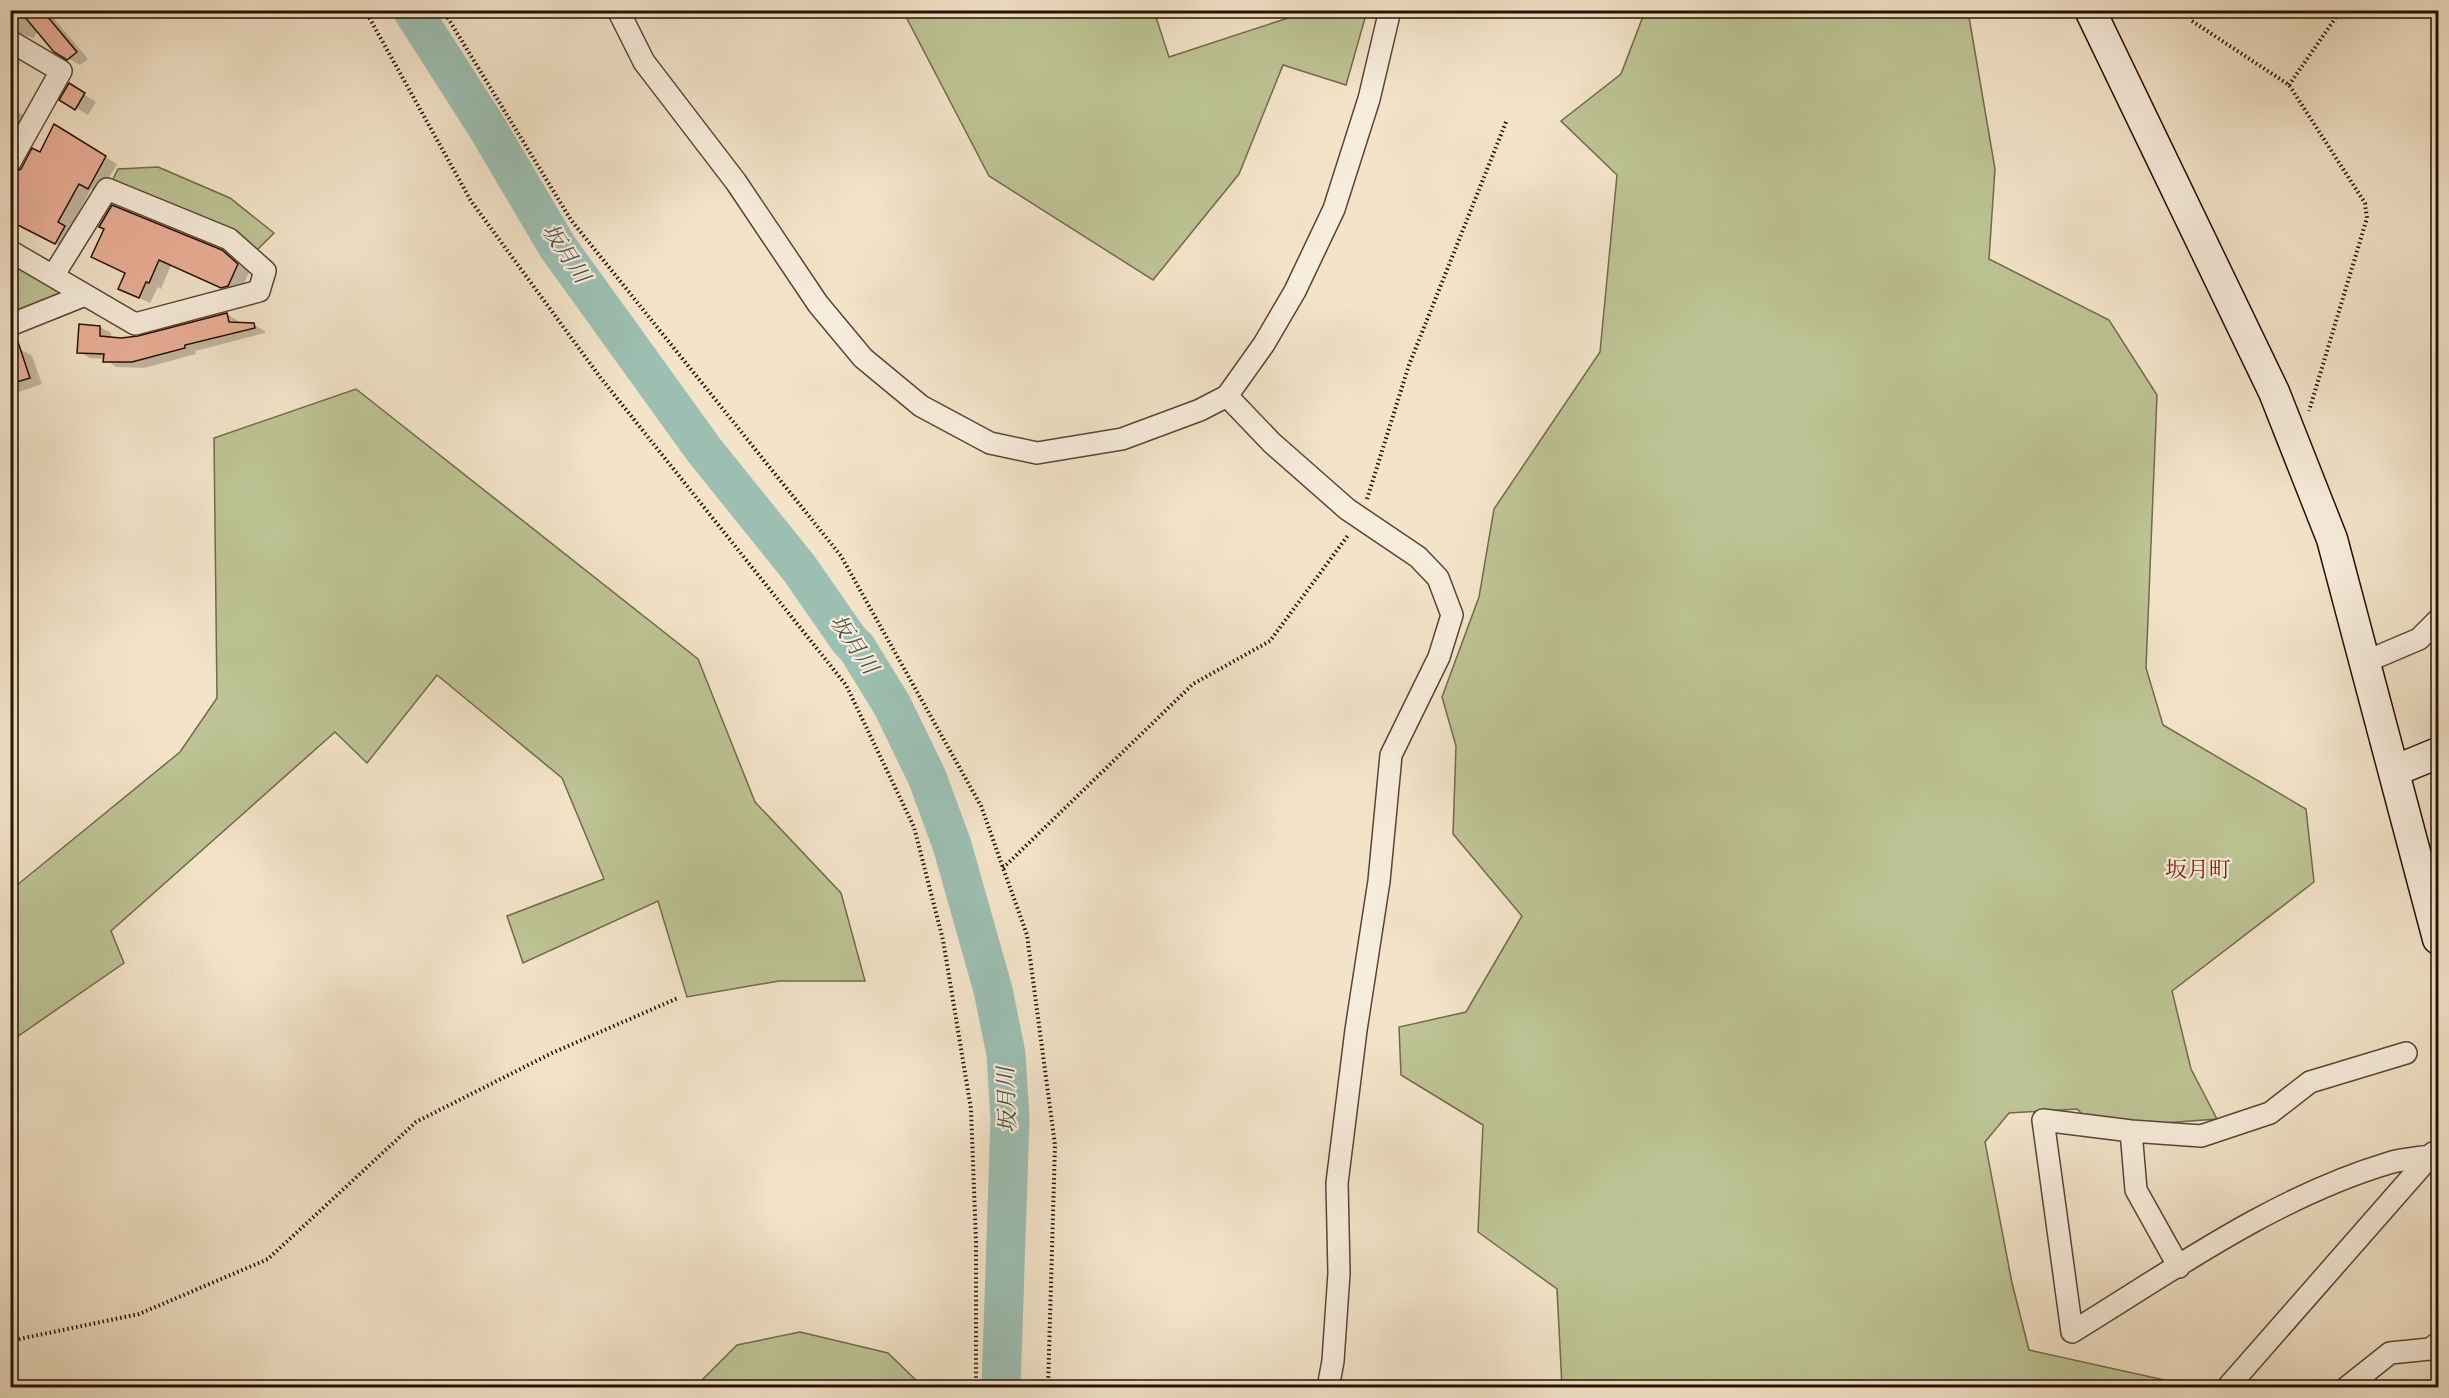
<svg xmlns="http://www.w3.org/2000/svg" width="2449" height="1398" viewBox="0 0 2449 1398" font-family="'IM FELL English','Noto Serif JP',serif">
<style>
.green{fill:#bdc495;stroke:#726a4c;stroke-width:1.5}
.shadow{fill:#0003}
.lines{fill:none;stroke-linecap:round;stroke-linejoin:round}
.river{stroke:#9cbfb2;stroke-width:39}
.building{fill:#eab099;stroke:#261002;stroke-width:1.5}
.street-casing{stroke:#594534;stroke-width:24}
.secondary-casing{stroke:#261002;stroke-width:33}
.path{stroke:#261002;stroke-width:4;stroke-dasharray:1.5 3;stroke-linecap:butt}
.street{stroke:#f7eddc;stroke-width:21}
.secondary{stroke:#f7eddc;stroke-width:30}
.labels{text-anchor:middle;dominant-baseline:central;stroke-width:4.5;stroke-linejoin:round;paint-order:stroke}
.water-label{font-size:22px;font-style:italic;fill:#4f4d40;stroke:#f7eddc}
.neighbourhood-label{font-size:22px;fill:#7a1f14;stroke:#f7eddc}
</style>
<rect width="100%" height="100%" fill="#f3e4c9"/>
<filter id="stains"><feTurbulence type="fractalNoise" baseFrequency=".00333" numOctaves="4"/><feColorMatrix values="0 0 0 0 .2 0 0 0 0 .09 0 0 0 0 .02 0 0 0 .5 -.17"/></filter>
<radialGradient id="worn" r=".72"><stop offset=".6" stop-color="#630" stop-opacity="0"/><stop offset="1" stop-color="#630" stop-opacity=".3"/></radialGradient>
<path class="green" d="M 903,11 L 1154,11 L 1169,57 L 1288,18 L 1288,11 L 1367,11 L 1346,85 L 1283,65 L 1239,174 L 1153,280 L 989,176 Z
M 1645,11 L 1968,11 L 1995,169 L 1989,259 L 2109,320 L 2157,395 L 2146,668 L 2163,725 L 2306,809 L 2314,882 L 2172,991 L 2191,1069 L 2217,1119 L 2096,1128 L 2077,1109 L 2009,1113 L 1985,1142 L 2012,1283 L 2029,1350 L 2178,1383 L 2175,1388 L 1562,1387 L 1557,1289 L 1478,1232 L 1483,1125 L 1401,1075 L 1399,1027 L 1466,1012 L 1522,916 L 1453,834 L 1456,746 L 1442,697 L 1479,597 L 1494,509 L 1600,352 L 1617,175 L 1561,121 L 1621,74 Z
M 158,167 L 230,198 L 274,233 L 253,254 L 111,183 L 118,169 Z
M 11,262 L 67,295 L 11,319 Z
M 356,389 L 698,659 L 755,802 L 841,893 L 865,981 L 779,981 L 687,997 L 658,901 L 523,963 L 507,916 L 604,879 L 562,778 L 437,675 L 367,763 L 335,732 L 111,931 L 124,963 L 11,1041 L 11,890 L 180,752 L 217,698 L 214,438 Z
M 800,1332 L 888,1353 L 923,1387 L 695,1387 L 737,1345 Z"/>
<path class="shadow" d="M 10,10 L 44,10 L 49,13 L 88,59 L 80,65 L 55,51 L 38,31 L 33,38 L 22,34 L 11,41 L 10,49 Z
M 10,55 L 20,63 L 10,79 Z
M 69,85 L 96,102 L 88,115 L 61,99 Z
M 10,107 L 27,117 L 10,163 Z
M 55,126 L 117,164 L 100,194 L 91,189 L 69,230 L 67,250 L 10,220 L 10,169 L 11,176 L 18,174 L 40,154 Z
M 221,251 L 249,272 L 240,292 L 234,294 L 171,265 L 161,289 L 158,287 L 150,303 L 120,289 L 126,274 L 93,257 Z
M 227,314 L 238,321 L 239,324 L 254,325 L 265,331 L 265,333 L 195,351 L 196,354 L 144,368 L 116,367 L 105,359 L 90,358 L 79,352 L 100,327 L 111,333 L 111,338 L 139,338 Z
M 20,349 L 32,356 L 42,384 L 19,392 L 10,388 L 10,352 Z"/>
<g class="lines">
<path class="river" d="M 412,10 L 488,129 L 557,246 L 704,450 L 799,568 L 849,640 L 857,648 L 892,705 L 927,777 L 952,845 L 993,990 L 1006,1054 L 1010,1119 L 1001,1388"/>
</g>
<path class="building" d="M 19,10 L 42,10 L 77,52 L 67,60 L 54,52 Z
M 69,83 L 85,93 L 75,110 L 59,100 Z
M 54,124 L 106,156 L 88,189 L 79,184 L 58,222 L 65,226 L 55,244 L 10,221 L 10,175 L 21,169 L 32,148 L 40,152 Z
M 112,205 L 222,250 L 238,264 L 228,286 L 221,288 L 159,260 L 149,283 L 146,282 L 139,298 L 118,289 L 125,273 L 91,257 L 104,229 L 99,227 Z
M 227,313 L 229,322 L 254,323 L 255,328 L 185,345 L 185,348 L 132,362 L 103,362 L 104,354 L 77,353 L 79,324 L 100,326 L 100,336 L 121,338 L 138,336 Z
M 16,336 L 30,378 L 10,384 L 10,337 Z"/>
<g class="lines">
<defs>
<path id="street" d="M 618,10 L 644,62 L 736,182 L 818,304 L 863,358 L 921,406 L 990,443 L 1037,453 L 1122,439 L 1200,410 L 1227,396 L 1264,344 L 1295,291 L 1334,209 L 1369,99 L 1390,10
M 10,41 L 61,71 L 10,162
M 10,251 L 135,324 L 259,291 L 265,271 L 229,239 L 107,189 L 53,276
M 10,325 L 85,295
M 1227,396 L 1272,443 L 1347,509 L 1418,557 L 1438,578 L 1452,615 L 1439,657 L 1391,755 L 1379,881 L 1356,1030 L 1337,1183 L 1339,1273 L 1333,1361 L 1328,1388
M 2365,662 L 2419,639 L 2438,620
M 2406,1053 L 2310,1082 L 2270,1113 L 2201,1136 L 2131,1131 L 2043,1120 L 2072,1332 C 2173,1270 2275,1197 2389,1163 C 2402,1159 2417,1158 2430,1156
M 2131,1131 L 2136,1190 L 2179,1267
M 2227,1388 L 2433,1153
M 2346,1388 L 2390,1353 L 2430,1349 L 2438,1343"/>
<path id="secondary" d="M 2090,10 L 2274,392 L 2332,539 L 2438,939
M 2394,771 L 2438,753"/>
</defs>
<use href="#street" class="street-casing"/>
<use href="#secondary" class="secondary-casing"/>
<path class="path" d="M 365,10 L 471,201 L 600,377 L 846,685 L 914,827 L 943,940 L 971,1109 L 976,1242 L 976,1388
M 443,10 L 571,220 L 841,556 L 981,806 L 1027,935 L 1055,1145 L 1048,1388
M 2192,21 L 2289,85 L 2365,203 L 2367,218 L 2309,411
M 2289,85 L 2341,10
M 1367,499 L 1409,365 L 1506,122
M 1003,868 L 1193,684 L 1270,641 L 1349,534
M 10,1341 L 139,1314 L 268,1259 L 416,1122 L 552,1053 L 678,998"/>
<use href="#street" class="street"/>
<use href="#secondary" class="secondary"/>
</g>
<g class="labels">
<g class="water-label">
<text transform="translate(565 254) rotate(56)">坂月川</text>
<text transform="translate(853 645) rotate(56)">坂月川</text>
<text transform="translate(1008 1100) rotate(-92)">坂月川</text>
</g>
<g class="neighbourhood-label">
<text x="2198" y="871">坂月町</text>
</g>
</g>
<rect width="2449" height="1398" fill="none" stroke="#f3e4c9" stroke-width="36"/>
<rect x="12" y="12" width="2425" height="1374" fill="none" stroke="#261002" stroke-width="3"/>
<rect x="18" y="18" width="2413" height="1362" fill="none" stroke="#261002" stroke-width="1.5"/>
<rect width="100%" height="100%" filter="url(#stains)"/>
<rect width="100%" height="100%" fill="url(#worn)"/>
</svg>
